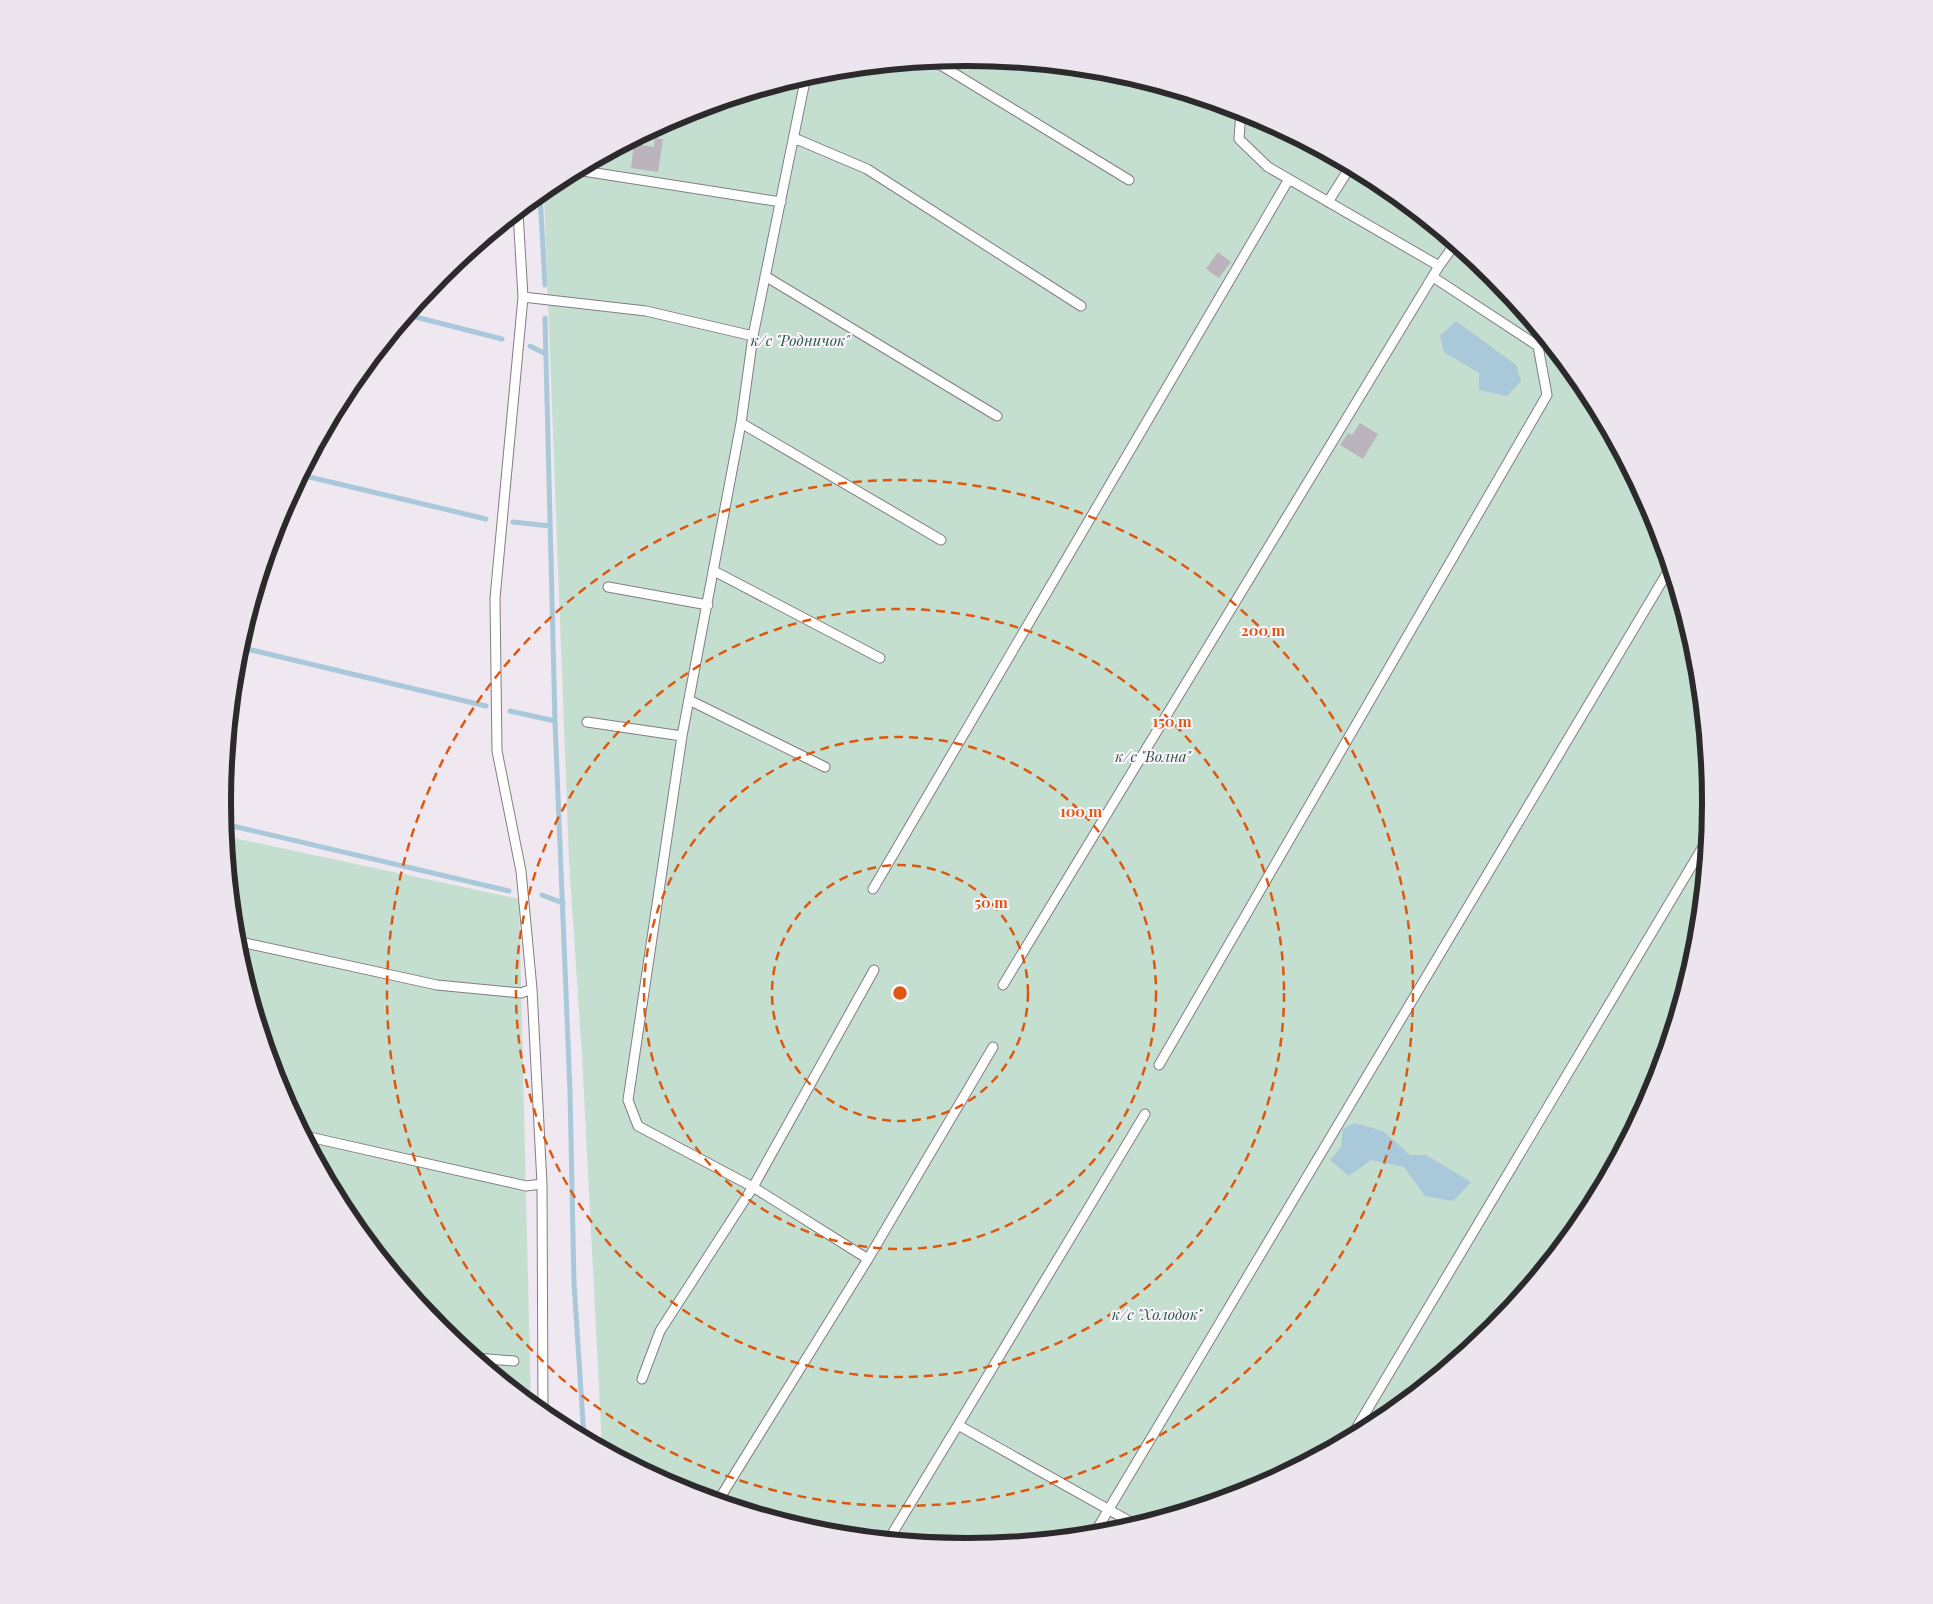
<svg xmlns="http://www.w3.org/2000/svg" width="1933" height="1604" viewBox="0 0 1933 1604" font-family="'Playfair Display',serif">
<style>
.green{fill:#c4dfcf}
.water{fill:#a9c8da}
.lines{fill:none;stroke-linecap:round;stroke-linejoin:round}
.stream{stroke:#a9c8da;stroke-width:5}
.building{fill:#bcb4bc}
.lane-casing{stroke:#837c84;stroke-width:11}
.lane{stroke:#fff;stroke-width:9}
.ring{fill:none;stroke:#df570e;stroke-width:2.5;stroke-dasharray:9 6}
.labels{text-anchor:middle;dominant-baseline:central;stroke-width:4;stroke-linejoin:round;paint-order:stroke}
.park-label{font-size:15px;font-style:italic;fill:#22573e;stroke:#fdf5fe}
.rim{fill:none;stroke:#2d2a2d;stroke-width:6}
.centre{fill:#df570e;stroke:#fdf5fe;stroke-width:2.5}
.ring-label{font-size:15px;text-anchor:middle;font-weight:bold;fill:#df570e;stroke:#fdf5fe;stroke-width:4;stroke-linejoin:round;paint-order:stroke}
</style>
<rect width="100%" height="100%" fill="#f0e8f0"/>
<path class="green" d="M 966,58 L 1112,72 L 1252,114 L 1380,183 L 1493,276 L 1586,389 L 1654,517 L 1697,657 L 1711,802 L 1697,948 L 1654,1087 L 1585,1216 L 1493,1329 L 1380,1421 L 1251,1490 L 1111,1532 L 966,1546 L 821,1532 L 681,1490 L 602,1447 L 582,1056 L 569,861 L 544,195 L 539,194 L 553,183 L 682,114 L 822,72 Z
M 225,836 L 519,899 L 531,1403 L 440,1328 L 347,1215 L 279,1087 L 236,947 Z"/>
<path class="water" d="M 1456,321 L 1516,365 L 1521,381 L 1507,396 L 1479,390 L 1479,373 L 1444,352 L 1440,336 Z
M 1354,1123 L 1383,1131 L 1410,1155 L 1426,1155 L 1471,1182 L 1453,1201 L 1425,1196 L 1404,1167 L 1371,1160 L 1349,1176 L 1330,1160 L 1341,1147 L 1343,1129 Z"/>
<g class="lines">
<path class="stream" d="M 540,194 L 545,285
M 408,315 L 502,339
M 545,318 L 555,721 L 570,1092 L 574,1283 L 584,1438
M 530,346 L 546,354
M 301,475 L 486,519
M 513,522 L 550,526
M 239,647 L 486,706
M 510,711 L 555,721
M 224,824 L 509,891
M 542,895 L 563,903"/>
</g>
<path class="building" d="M 655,138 L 663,139 L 658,172 L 631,168 L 634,144 L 654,147 Z
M 1218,252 L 1231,262 L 1219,278 L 1206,269 Z
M 1360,423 L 1378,434 L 1363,459 L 1340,445 L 1348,433 L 1352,435 Z"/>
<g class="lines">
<defs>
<path id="lane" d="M 934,61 L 1129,180
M 1241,111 L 1239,139 L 1268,167 L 1439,266 L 1455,244
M 794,138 L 867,169 L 1081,306
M 583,171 L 781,202
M 1328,202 L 1350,167
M 518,212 L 523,297 L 495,598 L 497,751 L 521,871 L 532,989 L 542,1184 L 543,1413
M 765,276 L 997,416
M 523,297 L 646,311 L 753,336 L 741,423 L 682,736 L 628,1100 L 638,1126 L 753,1187 L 868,1259 L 718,1501
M 753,336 L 806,76
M 1538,346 L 1543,337
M 741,423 L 941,540
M 714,571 L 880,658
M 608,587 L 708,605
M 689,700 L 825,767
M 587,722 L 682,736
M 873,889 L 1289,179
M 236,941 L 437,985 L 521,993 L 532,989
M 1003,985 L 1439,266
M 1159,1065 L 1547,395 L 1538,346 L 1433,277
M 305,1136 L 526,1186 L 542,1184
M 868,1259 L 993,1047
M 476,1358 L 514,1361
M 642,1379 L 660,1331 L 753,1187 L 874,970
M 1351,1437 L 1707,840
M 1136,1525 L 958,1425 L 1145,1114
M 1094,1534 L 1670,568
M 889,1539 L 958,1425"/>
</defs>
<use href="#lane" class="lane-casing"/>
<use href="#lane" class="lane"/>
</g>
<g class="ring">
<circle cx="900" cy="993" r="128"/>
<circle cx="900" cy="993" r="256"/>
<circle cx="900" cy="993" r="384"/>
<circle cx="900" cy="993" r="513"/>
</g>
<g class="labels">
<g class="park-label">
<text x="800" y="340">к/с "Родничок"</text>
<text x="1153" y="756">к/с "Волна"</text>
<text x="1157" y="1314">к/с "Холодок"</text>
</g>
</g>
<path d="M0 0H1933V1604H0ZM966 66H967A735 735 0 0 1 1702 801V803A735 735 0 0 1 967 1538H966A735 735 0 0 1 231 803V801A735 735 0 0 1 966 66Z" fill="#ece5ed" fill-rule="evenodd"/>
<path class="rim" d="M966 66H967A735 735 0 0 1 1702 801V803A735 735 0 0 1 967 1538H966A735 735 0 0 1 231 803V801A735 735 0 0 1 966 66Z"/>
<circle cx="900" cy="993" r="8" class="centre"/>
<g class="ring-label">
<text x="1263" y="636">200 m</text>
<text x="1172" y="727">150 m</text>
<text x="1081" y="817">100 m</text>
<text x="991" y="908">50 m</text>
</g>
</svg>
